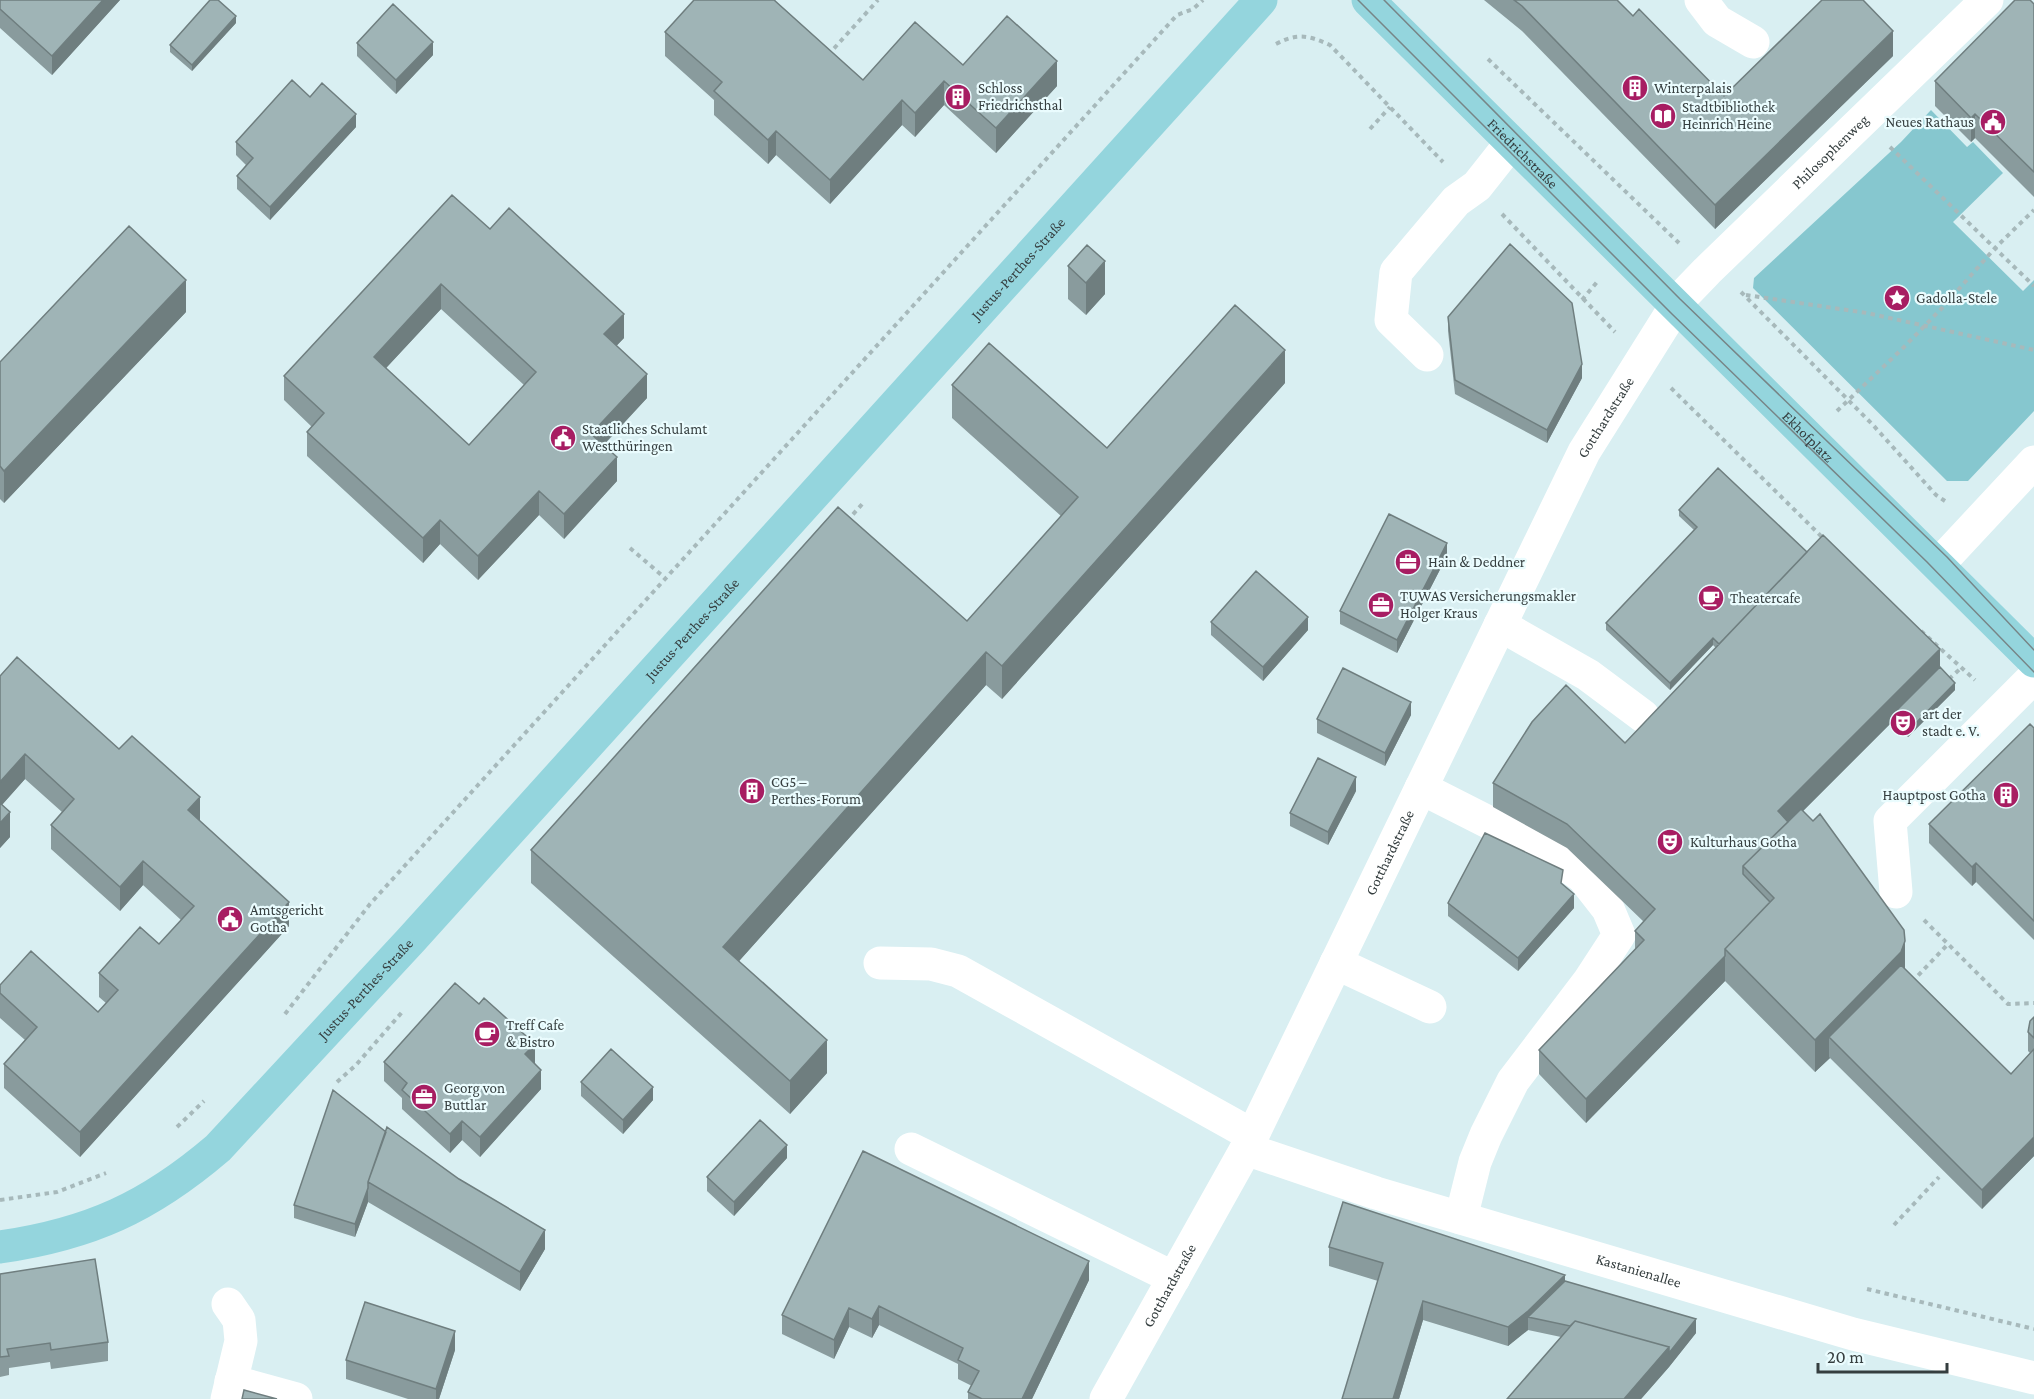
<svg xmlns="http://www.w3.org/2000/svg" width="2034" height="1399" viewBox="0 0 2034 1399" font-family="'Crimson Pro',serif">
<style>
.green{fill:#86c7cf}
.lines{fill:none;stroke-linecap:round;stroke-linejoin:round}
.path{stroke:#a7b9bb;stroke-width:4;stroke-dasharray:4.5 4.5;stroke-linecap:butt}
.minor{stroke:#fff;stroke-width:33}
.major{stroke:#94d5dd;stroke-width:33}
.tram{stroke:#778587;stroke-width:1.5}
.wall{fill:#899b9d;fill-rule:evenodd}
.shaded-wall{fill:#6f7e7f}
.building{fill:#9fb4b6;stroke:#6f7e7f;stroke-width:1.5;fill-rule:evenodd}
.labels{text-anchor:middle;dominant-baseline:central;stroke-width:4.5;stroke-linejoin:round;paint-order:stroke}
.poi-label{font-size:15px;fill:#353e3f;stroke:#eafcfe;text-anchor:start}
.street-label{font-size:15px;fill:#353e3f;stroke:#eafcfe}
</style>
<rect width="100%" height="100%" fill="#d9eff2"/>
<path class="green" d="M 1931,110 L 1967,147 L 1973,142 L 2003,173 L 1953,222 L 2023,291 L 2034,280 L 2034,411 L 1968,481 L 1947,481 L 1753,288 L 1754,278 L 1901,142 Z"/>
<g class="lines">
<path class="path" d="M 1276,44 C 1297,33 1308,35 1330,45 L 1443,162
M 828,55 L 878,0
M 1488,59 L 1679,243
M 1370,129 L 1390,107
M 1890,147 L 2034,286
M 1502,214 L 1615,332
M 1741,292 L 1873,425 L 1936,495 L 1945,501
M 1746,295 L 1867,313 L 2034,350
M 1582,300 L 1597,282
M 1671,388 L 1824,539
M 1837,411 L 1903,348 L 1944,306 L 1995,248 L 2034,210
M 847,521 L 864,502
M 630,548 L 665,578
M 1921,631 L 1975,680
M 1949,679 L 1961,668
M 1924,920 L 2008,1004 L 2034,1003
M 1912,982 L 1948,944
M 285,1014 L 370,904 L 1177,15 L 1193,9 L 1203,0
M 337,1082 L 356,1065 L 403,1011
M 177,1127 L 204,1101
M 0,1200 L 57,1192 L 106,1173
M 1894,1225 L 1939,1177
M 1867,1289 L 2034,1329"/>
<g class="minor">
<path d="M 1701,0 L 1717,21 L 1753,42"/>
<path d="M 1427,355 L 1391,320 L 1396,272 L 1456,201 L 1477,186 L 1511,143"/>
<path d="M 1938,565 L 2034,462"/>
<path d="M 1500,625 L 1588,675 L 1643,716"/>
<path d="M 1421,788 L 1549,853 L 1583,877 L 1608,909 L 1619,935 L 1589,981 L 1513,1081 L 1486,1135 L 1475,1162 L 1461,1218"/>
<path d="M 1896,892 L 1890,821 L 2034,677"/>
<path d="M 880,963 L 931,964 L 958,971 L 1252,1135"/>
<path d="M 1336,963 L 1430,1007"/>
<path d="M 911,1149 L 1174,1278"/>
<path id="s1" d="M 1246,1149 L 1376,1193 L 1853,1334 L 2034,1378"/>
<path d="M 231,1381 L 296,1399"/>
<path d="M 227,1399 L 241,1341 L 239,1320 L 228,1304"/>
<path id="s2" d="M 1106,1399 L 1246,1149 L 1584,452 L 1680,299 L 1707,271 L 1987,0"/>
</g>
<g class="major">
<path id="s3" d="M 1368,0 L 2034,661"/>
<path id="s4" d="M 0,1247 C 90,1234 149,1207 218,1148 L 411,940 L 1261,0"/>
</g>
<path class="tram" d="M 1358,0 L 1672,314 L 1927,562 L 2034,672
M 1384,0 L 1680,299 L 1947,557 L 2034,650"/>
</g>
<path class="wall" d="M 0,0 L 120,0 L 52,75 L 0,28 Z
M 776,0 L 775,1 L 863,80 L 963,65 L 1057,86 L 996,153 L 944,105 L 915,137 L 902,125 L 830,204 L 776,155 L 768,164 L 714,115 L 714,100 L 665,56 L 665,32 Z
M 1484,0 L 1617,0 L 1633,16 L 1724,96 L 1893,56 L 1715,229 L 1522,31 Z
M 2034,4 L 2034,197 L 1975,138 L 1971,142 L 1935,106 L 1935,81 Z
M 236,23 L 192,71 L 170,52 L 170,45 Z
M 357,43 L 433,55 L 396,94 L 357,56 Z
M 310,97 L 356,127 L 270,220 L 237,189 L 237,176 L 246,165 L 236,155 L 236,142 Z
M 490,229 L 624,338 L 616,346 L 647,398 L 604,445 L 617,481 L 564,539 L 539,515 L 478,580 L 440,544 L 423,563 L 307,456 L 307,432 L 312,427 L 284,400 L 284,376 ZM 441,309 L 524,385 L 469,445 L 386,368 Z
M 1068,266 L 1105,294 L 1086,315 L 1068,299 Z
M 186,312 L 4,503 L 0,499 L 0,362 Z
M 1448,317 L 1582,378 L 1547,443 L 1455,394 L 1448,331 Z
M 1285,383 L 1002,699 L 986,685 L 739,961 L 827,1073 L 790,1114 L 531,883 L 531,850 L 967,621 L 1061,516 L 952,418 L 952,385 L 1107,448 Z
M 1679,510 L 1807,552 L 1940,667 L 1955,690 L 1908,737 L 1892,722 L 1803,811 L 1905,969 L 2011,1074 L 2030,1053 L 2028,1051 L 2028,1032 L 2034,1017 L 2034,1156 L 1982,1209 L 1830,1058 L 1815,1072 L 1725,981 L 1586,1123 L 1539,1074 L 1539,1050 L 1635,949 L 1635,931 L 1644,922 L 1567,848 L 1493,807 L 1493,783 L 1625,743 L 1716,648 L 1713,645 L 1670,690 L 1606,630 L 1606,623 L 1694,530 L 1679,516 Z
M 1447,556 L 1397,653 L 1340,624 L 1340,611 Z
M 1211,622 L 1308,630 L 1263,681 L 1211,635 Z
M 0,676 L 200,821 L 289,926 L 80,1157 L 4,1088 L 4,1064 L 25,1040 L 0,1018 L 0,985 L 98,1012 L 106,1003 L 99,997 L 99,973 L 159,944 L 181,920 L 143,885 L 120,911 L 51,849 L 51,825 L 62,812 L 25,779 L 2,805 L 10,837 L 0,848 Z
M 1411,715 L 1385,766 L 1317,733 L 1317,719 Z
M 2034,728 L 2034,940 L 1976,882 L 1972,886 L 1929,843 L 1929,824 Z
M 1356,791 L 1328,845 L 1290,826 L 1290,813 Z
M 1563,885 L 1574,908 L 1518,971 L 1448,916 L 1448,903 Z
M 384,1062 L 535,1063 L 541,1089 L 480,1157 L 462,1140 L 450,1153 L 402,1109 L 402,1098 L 384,1081 Z
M 581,1082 L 653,1100 L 623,1134 L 581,1096 Z
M 386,1132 L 545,1249 L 520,1291 L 368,1202 L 355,1237 L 294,1218 L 294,1205 Z
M 787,1158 L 734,1216 L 707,1191 L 707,1177 Z
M 1329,1247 L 1565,1281 L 1696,1333 L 1669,1367 L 1641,1399 L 1507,1399 L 1561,1337 L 1528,1330 L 1508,1346 L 1423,1320 L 1399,1399 L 1342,1399 L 1378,1281 L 1329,1266 Z
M 0,1274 L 108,1342 L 108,1361 L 51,1369 L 50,1362 L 9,1368 L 9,1375 L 0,1377 Z
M 1089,1280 L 1032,1399 L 968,1399 L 968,1392 L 972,1386 L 958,1379 L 958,1364 L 879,1325 L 872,1338 L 849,1327 L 834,1359 L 782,1334 L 782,1315 Z
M 455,1350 L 439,1399 L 408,1399 L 346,1379 L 346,1360 Z"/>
<path class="shaded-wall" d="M 103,0 L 120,0 L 52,75 L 52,56 Z
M 236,16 L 236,23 L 192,71 L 192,65 Z
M 1893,31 L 1893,56 L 1715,229 L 1715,205 Z
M 433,42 L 433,55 L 396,94 L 396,80 Z
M 1057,61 L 1057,86 L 996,153 L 996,128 Z
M 944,81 L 944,105 L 915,137 L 915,113 Z
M 902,100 L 902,125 L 830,204 L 830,180 Z
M 356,114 L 356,127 L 270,220 L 270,207 Z
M 1975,114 L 1975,138 L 1971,142 L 1971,118 Z
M 776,131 L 776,155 L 768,164 L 768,140 Z
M 1105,261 L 1105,294 L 1086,315 L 1086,283 Z
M 186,280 L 186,312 L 4,503 L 4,471 Z
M 441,284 L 441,309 L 374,381 L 374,357 Z
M 624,314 L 624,338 L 604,359 L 604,334 Z
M 1285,350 L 1285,383 L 1002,699 L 1002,666 Z
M 1582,364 L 1582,378 L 1547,443 L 1547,430 Z
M 647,374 L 647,398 L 591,458 L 591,434 Z
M 617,457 L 617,481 L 564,539 L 564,514 Z
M 539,491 L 539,515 L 478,580 L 478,556 Z
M 440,520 L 440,544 L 423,563 L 423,538 Z
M 1447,543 L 1447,556 L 1397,653 L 1397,640 Z
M 1308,617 L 1308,630 L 1263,681 L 1263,667 Z
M 1713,638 L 1713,645 L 1670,690 L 1670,683 Z
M 1940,649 L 1940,674 L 1892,715 L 1892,722 L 1778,836 L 1778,811 Z
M 986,652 L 986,685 L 723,979 L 723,947 Z
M 1955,683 L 1955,690 L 1908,737 L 1908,731 Z
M 1411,702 L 1411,715 L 1385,766 L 1385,753 Z
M 25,754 L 25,779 L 0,807 L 0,782 Z
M 1356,777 L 1356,791 L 1328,845 L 1328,832 Z
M 200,797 L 200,822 L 188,810 Z
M 10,812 L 10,837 L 0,848 L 0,823 Z
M 143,861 L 143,885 L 120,911 L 120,887 Z
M 1976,863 L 1976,882 L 1972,886 L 1972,867 Z
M 1574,894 L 1574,908 L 1518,971 L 1518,958 Z
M 289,902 L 289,926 L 80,1157 L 80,1132 Z
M 1905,941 L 1905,974 L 1829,1037 L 1829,1057 L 1830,1058 L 1815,1072 L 1815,1040 Z
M 1725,956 L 1725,981 L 1586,1123 L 1586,1099 Z
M 827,1040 L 827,1073 L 790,1114 L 790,1081 Z
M 535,1044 L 535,1063 L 525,1074 L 525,1054 Z
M 541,1070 L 541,1089 L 480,1157 L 480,1137 Z
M 653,1087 L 653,1100 L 623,1134 L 623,1120 Z
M 462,1121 L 462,1140 L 450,1153 L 450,1134 Z
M 2034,1137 L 2034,1156 L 1982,1209 L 1982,1190 Z
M 787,1145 L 787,1158 L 734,1216 L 734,1202 Z
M 368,1188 L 368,1202 L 355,1237 L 355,1224 Z
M 545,1230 L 545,1249 L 520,1291 L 520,1272 Z
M 1089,1261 L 1089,1280 L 1032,1399 L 1022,1399 Z
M 1565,1275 L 1565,1294 L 1528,1317 L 1528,1330 L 1508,1346 L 1508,1327 Z
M 1423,1301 L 1423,1320 L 1399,1399 L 1393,1399 Z
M 879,1306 L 879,1325 L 872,1338 L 872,1319 Z
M 849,1308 L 849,1327 L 834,1359 L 834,1340 Z
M 1696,1319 L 1696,1333 L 1669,1367 L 1641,1399 L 1624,1399 L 1669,1347 Z
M 455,1331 L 455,1350 L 439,1399 L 436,1399 L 436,1389 Z"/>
<path class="building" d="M 0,0 L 103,0 L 52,56 L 0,9 Z
M 210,0 L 218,0 L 236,16 L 192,65 L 170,45 Z
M 694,0 L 774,0 L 863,80 L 915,22 L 963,65 L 1007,16 L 1057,61 L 996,128 L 944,81 L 915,113 L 902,100 L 830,180 L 776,131 L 768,140 L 714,91 L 722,82 L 665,32 Z
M 1514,0 L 1617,0 L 1633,16 L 1639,9 L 1724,96 L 1822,0 L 1863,0 L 1893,31 L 1715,205 L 1522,6 Z
M 2015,0 L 2030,0 L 2034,4 L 2034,172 L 1975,114 L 1971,118 L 1935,81 Z
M 393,4 L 433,42 L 396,80 L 357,43 Z
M 292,80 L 310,97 L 322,83 L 356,114 L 270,207 L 237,176 L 253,158 L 236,142 Z
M 452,195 L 490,229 L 509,208 L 624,314 L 604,334 L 647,374 L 591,434 L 617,457 L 564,514 L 539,491 L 478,556 L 440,520 L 423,538 L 307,432 L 324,413 L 284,376 ZM 441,284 L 536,372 L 469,445 L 374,357 Z
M 129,226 L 186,280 L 4,471 L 0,466 L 0,362 Z
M 1510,244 L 1572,303 L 1582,364 L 1547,430 L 1455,380 L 1448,317 Z
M 1087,245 L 1105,261 L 1086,283 L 1068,266 Z
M 1235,305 L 1285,350 L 1002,666 L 986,652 L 723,947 L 827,1040 L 790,1081 L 531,850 L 838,507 L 967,621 L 1078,497 L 952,385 L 989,343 L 1107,448 Z
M 1718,468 L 1807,552 L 1719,644 L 1713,638 L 1670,683 L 1606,623 L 1697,527 L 1679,510 Z
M 1389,514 L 1447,543 L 1397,640 L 1340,611 Z
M 1823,535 L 1940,649 L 1778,811 L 1788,822 L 1743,866 L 1743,874 L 1770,902 L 1725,949 L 1725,956 L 1586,1099 L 1539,1050 L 1644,940 L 1635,931 L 1655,909 L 1567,824 L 1493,783 L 1532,722 L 1566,685 L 1625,743 Z
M 1256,571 L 1308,617 L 1263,667 L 1211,622 Z
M 17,657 L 119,749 L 132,736 L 200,797 L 188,810 L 289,902 L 80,1132 L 4,1064 L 37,1027 L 0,993 L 0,985 L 31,951 L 98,1012 L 118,990 L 99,973 L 140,927 L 159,944 L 194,906 L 143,861 L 120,887 L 51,825 L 74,799 L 25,754 L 0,782 L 0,676 Z
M 1940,667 L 1955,683 L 1908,731 L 1892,715 Z
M 1343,668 L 1411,702 L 1385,753 L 1317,719 Z
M 2030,724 L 2034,728 L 2034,921 L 1976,863 L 1972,867 L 1929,824 Z
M 1318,758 L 1356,777 L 1328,832 L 1290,813 Z
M 0,803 L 10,812 L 0,823 Z
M 1801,809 L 1813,821 L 1820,814 L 1904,930 L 1905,941 L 1901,952 L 1815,1040 L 1725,949 L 1774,898 L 1743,866 Z
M 1485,833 L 1563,870 L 1561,883 L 1574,894 L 1518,958 L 1448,903 Z
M 1901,965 L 2011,1074 L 2034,1049 L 2034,1137 L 1982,1190 L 1829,1037 Z
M 455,983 L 479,1004 L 484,998 L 535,1044 L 525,1054 L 541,1070 L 480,1137 L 462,1121 L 450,1134 L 402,1090 L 407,1083 L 384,1062 Z
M 2034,1017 L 2034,1038 L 2028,1032 L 2030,1021 Z
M 611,1049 L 653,1087 L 623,1120 L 581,1082 Z
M 333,1090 L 386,1132 L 368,1182 L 368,1188 L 355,1224 L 294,1205 Z
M 760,1120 L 787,1145 L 734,1202 L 707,1177 Z
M 387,1127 L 459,1179 L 545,1230 L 520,1272 L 368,1182 Z
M 863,1151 L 1089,1261 L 1022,1399 L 982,1399 L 968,1392 L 979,1371 L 958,1360 L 963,1348 L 879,1306 L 872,1319 L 849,1308 L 834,1340 L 782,1315 Z
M 1343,1202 L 1565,1275 L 1528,1311 L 1508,1327 L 1423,1301 L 1393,1399 L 1342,1399 L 1383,1263 L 1329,1247 Z
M 95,1259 L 108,1342 L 51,1350 L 50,1343 L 7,1349 L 9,1356 L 0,1357 L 0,1274 Z
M 1565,1281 L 1696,1319 L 1669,1353 L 1669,1347 L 1575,1321 L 1570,1326 L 1528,1317 Z
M 365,1302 L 455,1331 L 436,1389 L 346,1360 Z
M 1575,1321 L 1669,1347 L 1624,1399 L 1507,1399 Z
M 244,1390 L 277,1399 L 242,1399 Z"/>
<defs>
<symbol id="building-disc" viewBox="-11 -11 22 22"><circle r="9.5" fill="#a71d62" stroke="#eafcfe"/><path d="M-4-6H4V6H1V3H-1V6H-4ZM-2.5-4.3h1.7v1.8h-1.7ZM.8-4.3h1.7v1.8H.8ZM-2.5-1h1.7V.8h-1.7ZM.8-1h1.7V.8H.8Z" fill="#fff"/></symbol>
<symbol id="library-disc" viewBox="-11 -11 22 22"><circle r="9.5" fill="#a71d62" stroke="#eafcfe"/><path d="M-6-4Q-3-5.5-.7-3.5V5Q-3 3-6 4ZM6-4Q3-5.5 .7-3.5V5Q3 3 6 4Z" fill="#fff"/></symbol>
<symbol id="civic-disc" viewBox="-11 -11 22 22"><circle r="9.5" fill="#a71d62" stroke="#eafcfe"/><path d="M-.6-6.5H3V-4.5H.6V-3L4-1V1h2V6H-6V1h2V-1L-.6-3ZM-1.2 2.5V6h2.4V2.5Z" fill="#fff"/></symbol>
<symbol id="sight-disc" viewBox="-11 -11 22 22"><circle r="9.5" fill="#a71d62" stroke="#eafcfe"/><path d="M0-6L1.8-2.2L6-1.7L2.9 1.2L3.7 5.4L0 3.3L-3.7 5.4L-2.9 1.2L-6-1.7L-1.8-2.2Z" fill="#fff"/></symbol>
<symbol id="office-disc" viewBox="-11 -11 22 22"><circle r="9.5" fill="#a71d62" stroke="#eafcfe"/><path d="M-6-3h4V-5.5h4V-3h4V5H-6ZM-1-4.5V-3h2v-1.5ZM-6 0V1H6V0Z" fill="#fff"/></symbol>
<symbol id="cafe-disc" viewBox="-11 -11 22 22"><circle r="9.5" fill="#a71d62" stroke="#eafcfe"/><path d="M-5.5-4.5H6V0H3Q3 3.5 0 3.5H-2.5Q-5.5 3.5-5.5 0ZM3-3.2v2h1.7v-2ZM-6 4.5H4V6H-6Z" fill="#fff"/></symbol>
<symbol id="theatre-disc" viewBox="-11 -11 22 22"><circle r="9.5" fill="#a71d62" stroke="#eafcfe"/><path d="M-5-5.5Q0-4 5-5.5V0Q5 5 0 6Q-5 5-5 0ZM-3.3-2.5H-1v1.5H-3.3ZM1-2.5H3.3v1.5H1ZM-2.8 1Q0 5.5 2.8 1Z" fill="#fff"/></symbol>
</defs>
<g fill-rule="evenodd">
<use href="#building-disc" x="1620" y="73" width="30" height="30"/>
<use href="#building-disc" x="943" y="82" width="30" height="30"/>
<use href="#library-disc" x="1648" y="101" width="30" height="30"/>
<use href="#civic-disc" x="1978" y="107" width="30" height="30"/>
<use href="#sight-disc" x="1882" y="283" width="30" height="30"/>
<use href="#civic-disc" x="548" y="423" width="30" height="30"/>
<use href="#office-disc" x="1393" y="547" width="30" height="30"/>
<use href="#cafe-disc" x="1696" y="583" width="30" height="30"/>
<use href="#office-disc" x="1366" y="590" width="30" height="30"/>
<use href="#theatre-disc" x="1888" y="708" width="30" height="30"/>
<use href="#building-disc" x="737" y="776" width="30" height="30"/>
<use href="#building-disc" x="1991" y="780" width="30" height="30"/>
<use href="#theatre-disc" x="1655" y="827" width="30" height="30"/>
<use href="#civic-disc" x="215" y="904" width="30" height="30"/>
<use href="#cafe-disc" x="472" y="1019" width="30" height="30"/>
<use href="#office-disc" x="409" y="1082" width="30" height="30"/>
</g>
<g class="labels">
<g class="poi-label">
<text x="978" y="88">Schloss<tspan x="978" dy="17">Friedrichsthal</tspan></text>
<text x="1654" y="88">Winterpalais</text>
<text x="1682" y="107">Stadtbibliothek<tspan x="1682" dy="17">Heinrich Heine</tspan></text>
<text x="1974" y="122" text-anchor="end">Neues Rathaus</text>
<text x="1916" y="298">Gadolla-Stele</text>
<text x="582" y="429">Staatliches Schulamt<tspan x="582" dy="17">Westthüringen</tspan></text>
<text x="1428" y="562">Hain &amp; Deddner</text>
<text x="1400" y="596">TUWAS Versicherungsmakler<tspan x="1400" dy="17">Holger Kraus</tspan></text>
<text x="1730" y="598">Theatercafe</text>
<text x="1922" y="714">art der<tspan x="1922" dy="17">stadt e. V.</tspan></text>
<text x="771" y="782">CG5 –<tspan x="771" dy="17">Perthes-Forum</tspan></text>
<text x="1986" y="795" text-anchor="end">Hauptpost Gotha</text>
<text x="1690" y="842">Kulturhaus Gotha</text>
<text x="250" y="910">Amtsgericht<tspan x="250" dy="17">Gotha</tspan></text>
<text x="506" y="1025">Treff Cafe<tspan x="506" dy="17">&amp; Bistro</tspan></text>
<text x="444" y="1088">Georg von<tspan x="444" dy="17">Buttlar</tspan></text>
</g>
<g class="street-label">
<text stroke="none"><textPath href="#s2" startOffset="1452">Philosophenweg</textPath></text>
<text stroke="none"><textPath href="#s3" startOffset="218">Friedrichstraße</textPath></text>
<text stroke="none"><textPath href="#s4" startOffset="1432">Justus-Perthes-Straße</textPath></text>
<text stroke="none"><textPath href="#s2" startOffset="1102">Gotthardstraße</textPath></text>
<text stroke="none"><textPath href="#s3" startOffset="620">Ekhofplatz</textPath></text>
<text stroke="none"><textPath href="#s4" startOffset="946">Justus-Perthes-Straße</textPath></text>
<text stroke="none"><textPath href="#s2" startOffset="616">Gotthardstraße</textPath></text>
<text stroke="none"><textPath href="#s4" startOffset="460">Justus-Perthes-Straße</textPath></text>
<text stroke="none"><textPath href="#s1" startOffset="411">Kastanienallee</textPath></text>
<text stroke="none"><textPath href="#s2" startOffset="130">Gotthardstraße</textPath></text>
</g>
</g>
<path d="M1818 1363v9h129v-9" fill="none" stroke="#353e3f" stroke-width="3"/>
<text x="1827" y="1363" font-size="18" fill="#353e3f" stroke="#eafcfe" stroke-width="4.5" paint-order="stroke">20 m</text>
</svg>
